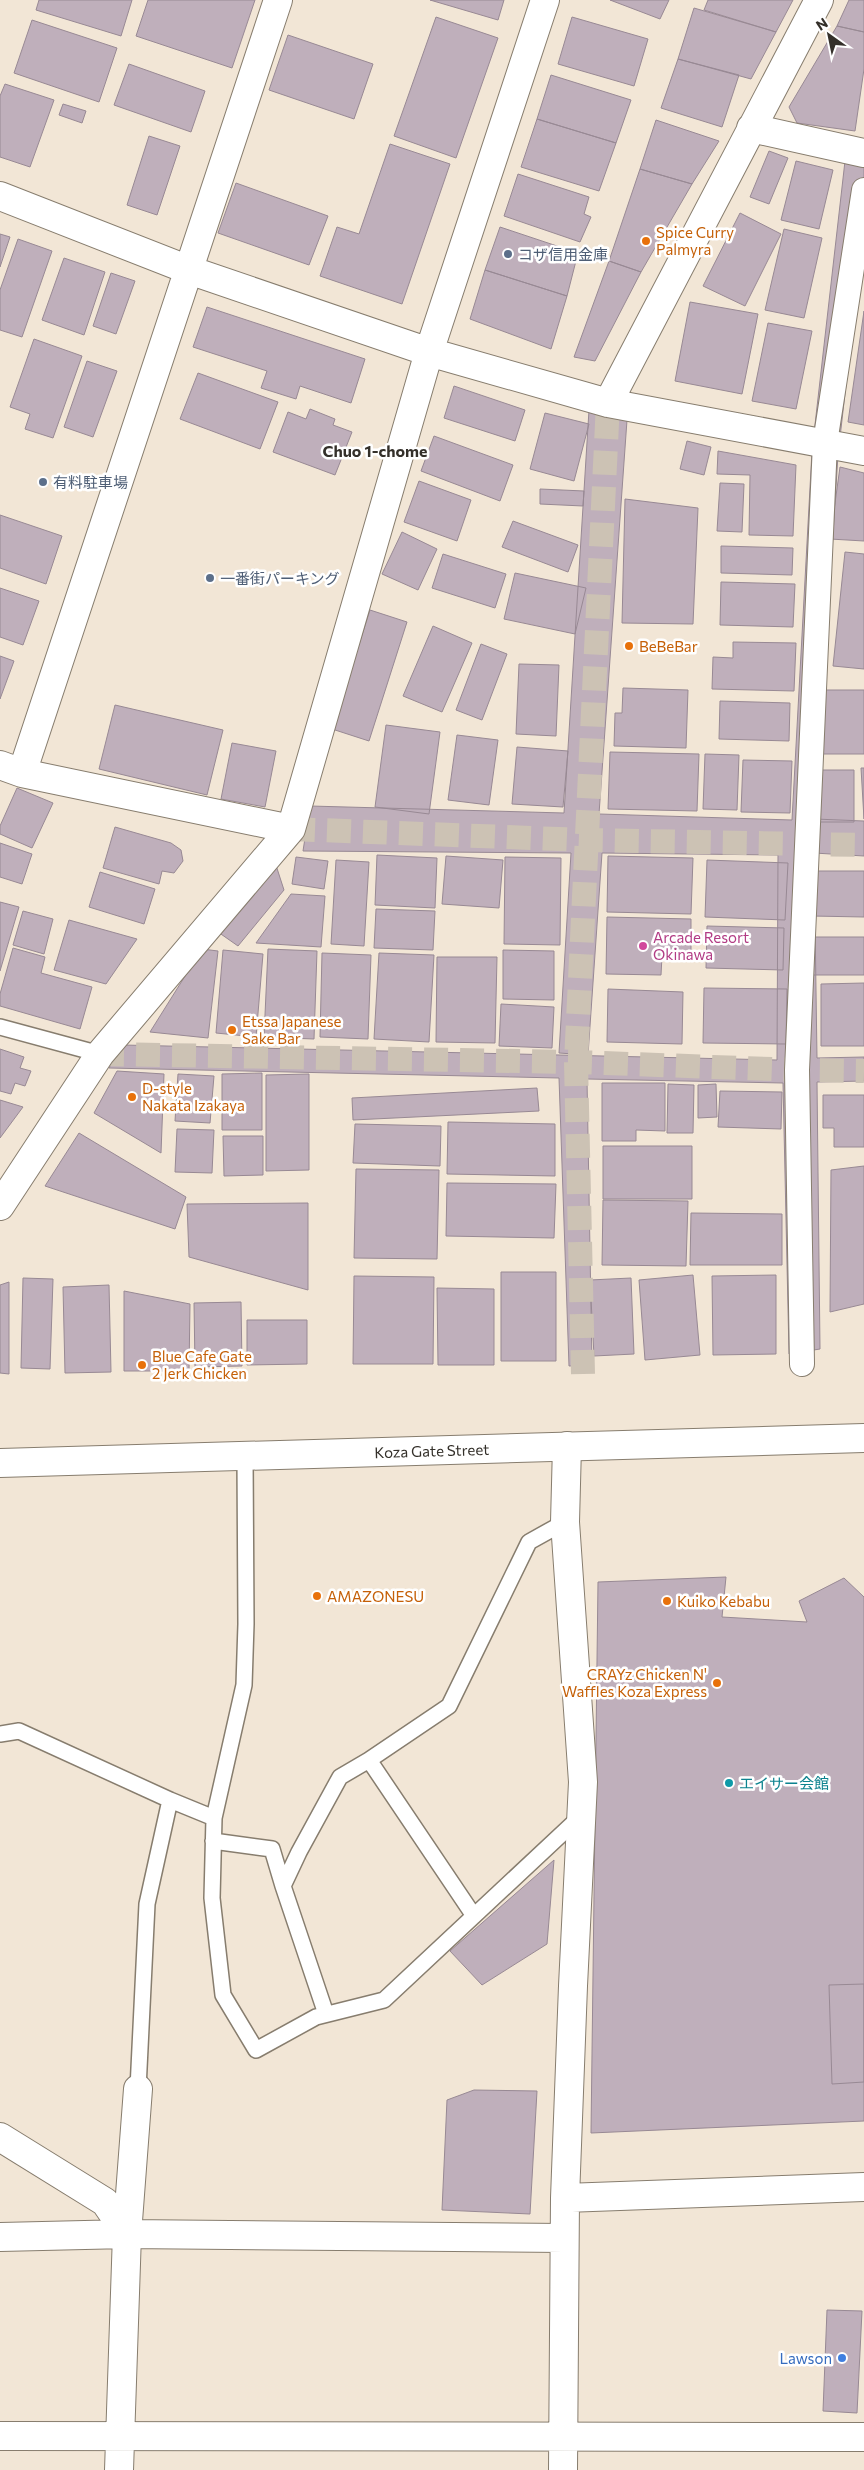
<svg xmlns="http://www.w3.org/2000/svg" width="864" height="2470" viewBox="0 0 864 2470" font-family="Commissioner,'Noto Sans JP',sans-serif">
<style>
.building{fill:#bfafbb;stroke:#988994}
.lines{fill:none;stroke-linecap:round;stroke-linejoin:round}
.pedestrian-tunnel{stroke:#ccc2b4;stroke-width:24;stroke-dasharray:24 12;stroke-linecap:butt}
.service-casing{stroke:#877d6e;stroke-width:18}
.pedestrian-casing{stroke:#877d6e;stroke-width:26}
.minor-casing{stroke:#877d6e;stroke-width:30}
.secondary-casing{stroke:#877d6e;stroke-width:30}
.service{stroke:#fff;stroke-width:15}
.pedestrian{stroke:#fff;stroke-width:24}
.minor{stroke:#fff;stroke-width:28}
.secondary{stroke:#fff;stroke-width:28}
.food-dot{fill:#e8710a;stroke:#fff;stroke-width:2}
.service-dot{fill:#5c6f8a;stroke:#fff;stroke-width:2}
.hotel-dot{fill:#d1479c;stroke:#fff;stroke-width:2}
.culture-dot{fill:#0f9aa8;stroke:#fff;stroke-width:2}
.shop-dot{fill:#3f7fe0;stroke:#fff;stroke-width:2}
.labels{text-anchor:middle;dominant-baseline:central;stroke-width:5;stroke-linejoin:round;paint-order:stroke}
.food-label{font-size:15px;fill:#c56008;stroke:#fff;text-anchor:start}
.service-label{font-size:15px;fill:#4e5e75;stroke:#fff;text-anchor:start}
.hotel-label{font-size:15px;fill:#b23c85;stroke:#fff;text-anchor:start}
.street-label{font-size:15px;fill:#34302a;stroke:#fff}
.culture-label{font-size:15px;fill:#0d838f;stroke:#fff;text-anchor:start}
.shop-label{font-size:15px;fill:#366cbe;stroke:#fff;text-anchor:end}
.neighbourhood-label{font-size:16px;font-weight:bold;fill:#34302a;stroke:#fff}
</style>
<rect width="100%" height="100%" fill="#f2e6d6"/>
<path class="building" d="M 39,0 L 132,0 L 121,36 L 36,10 Z
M 148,0 L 255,0 L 232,68 L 136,36 Z
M 430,0 L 504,0 L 498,20 Z
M 610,0 L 669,0 L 660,19 Z
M 708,0 L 793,0 L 776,32 L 704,10 Z
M 849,0 L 864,0 L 864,32 L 837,26 Z
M 694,8 L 776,32 L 751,79 L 678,59 Z
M 436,17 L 498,38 L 456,158 L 394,136 Z
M 572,17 L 648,39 L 634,86 L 558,64 Z
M 32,20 L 117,48 L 99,102 L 14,73 Z
M 837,26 L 864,32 L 864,69 L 855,131 L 797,123 L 789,107 Z
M 288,35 L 373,64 L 354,119 L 269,90 Z
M 678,59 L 739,75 L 722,127 L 661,108 Z
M 129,64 L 205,91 L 191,132 L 114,105 Z
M 551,75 L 631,100 L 616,143 L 537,119 Z
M 5,84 L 54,100 L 30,167 L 0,157 L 0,96 Z
M 63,104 L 86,111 L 82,123 L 59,115 Z
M 537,119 L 616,143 L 599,191 L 521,167 Z
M 656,120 L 719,141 L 692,184 L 640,169 Z
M 149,136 L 180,146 L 157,215 L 127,205 Z
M 390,144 L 450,164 L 402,304 L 320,276 L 337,227 L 359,234 Z
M 769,151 L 788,158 L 769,204 L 750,197 Z
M 796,161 L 833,170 L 819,229 L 781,220 Z
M 845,161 L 864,167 L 864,226 L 838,455 L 815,819 L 864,821 L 864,856 L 814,853 L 817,1058 L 864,1057 L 864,1081 L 817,1082 L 820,1349 L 789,1354 L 783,1083 L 587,1079 L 592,1365 L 569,1366 L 559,1078 L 109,1068 L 123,1045 L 777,1060 L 778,855 L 602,853 L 588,1055 L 559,1053 L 571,853 L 303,851 L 310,806 L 564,813 L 589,410 L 627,420 L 599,814 L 792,820 L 812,451 Z
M 640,169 L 692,184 L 641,272 L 609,261 Z
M 518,174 L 589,197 L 584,214 L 591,217 L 580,242 L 504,216 Z
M 236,183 L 328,216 L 309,265 L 218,233 Z
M 740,213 L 781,234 L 745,306 L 703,286 Z
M 500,227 L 578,253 L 567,296 L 485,270 Z
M 784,229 L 822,238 L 804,318 L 765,310 Z
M 0,234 L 10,237 L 0,267 Z
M 18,239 L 52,251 L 22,337 L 0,330 L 0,290 Z
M 64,258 L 105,272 L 84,335 L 42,320 Z
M 609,261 L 641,272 L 595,361 L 574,357 Z
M 485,270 L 567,296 L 551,349 L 470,319 Z
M 111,273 L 135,281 L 116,334 L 93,326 Z
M 690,302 L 758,314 L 742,394 L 675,381 Z
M 207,307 L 365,359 L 351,403 L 300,386 L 296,399 L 261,388 L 267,371 L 193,347 Z
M 864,311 L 864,425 L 848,422 Z
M 768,323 L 812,331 L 796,409 L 752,401 Z
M 34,339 L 82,356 L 53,438 L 25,429 L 30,414 L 10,407 Z
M 87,361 L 117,371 L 93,437 L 64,427 Z
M 198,373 L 278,402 L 260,449 L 180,419 Z
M 454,386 L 525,410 L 515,441 L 444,418 Z
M 310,409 L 335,419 L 333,425 L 352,432 L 335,475 L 273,452 L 288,412 L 306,419 Z
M 545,413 L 589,424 L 574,481 L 530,469 Z
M 434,436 L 513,465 L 500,501 L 421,471 Z
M 687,441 L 711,447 L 704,475 L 680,469 Z
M 718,451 L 796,465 L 793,536 L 749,535 L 750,475 L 717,474 Z
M 840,467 L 864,473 L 864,541 L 830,539 Z
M 419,481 L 471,500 L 457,541 L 404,522 Z
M 720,483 L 744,484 L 742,532 L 717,531 Z
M 540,489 L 584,491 L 583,506 L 540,504 Z
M 625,499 L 698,508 L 693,624 L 622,623 Z
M 0,515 L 62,536 L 46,584 L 0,568 Z
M 513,521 L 578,545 L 568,572 L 502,547 Z
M 402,532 L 437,549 L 418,590 L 382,574 Z
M 721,546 L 793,548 L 792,575 L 721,573 Z
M 845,552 L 864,554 L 864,669 L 833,666 Z
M 443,554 L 506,574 L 495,608 L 432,588 Z
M 515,573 L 586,588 L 575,634 L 504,619 Z
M 721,582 L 795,584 L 793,627 L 720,625 Z
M 0,588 L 39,601 L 23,645 L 0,637 Z
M 370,610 L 407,622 L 369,741 L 332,729 Z
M 433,626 L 472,643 L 442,712 L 403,696 Z
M 733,642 L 796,643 L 794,691 L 712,689 L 713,657 L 733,658 Z
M 481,644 L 507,654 L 482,720 L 456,710 Z
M 0,656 L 14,661 L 0,699 Z
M 519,664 L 559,665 L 556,736 L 516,734 Z
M 623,688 L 688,690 L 686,748 L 614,746 L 615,713 L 622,713 Z
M 822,690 L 864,690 L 864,754 L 822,754 Z
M 720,701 L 790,703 L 789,741 L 719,739 Z
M 115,705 L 223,730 L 207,795 L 99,769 Z
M 386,725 L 440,732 L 429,814 L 375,807 Z
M 457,735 L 498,740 L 489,805 L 448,800 Z
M 232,743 L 276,751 L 265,807 L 221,799 Z
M 517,747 L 568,751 L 563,807 L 512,804 Z
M 610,752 L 699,754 L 697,811 L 608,809 Z
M 705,754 L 739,755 L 737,810 L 703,809 Z
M 743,760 L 792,761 L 790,813 L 741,812 Z
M 861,768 L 864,768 L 864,819 Z
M 819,770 L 854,770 L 854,822 L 820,822 Z
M 17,788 L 53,803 L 32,848 L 0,834 L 0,826 Z
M 115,827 L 171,843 L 181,850 L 183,861 L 174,873 L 162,871 L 159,884 L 103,868 Z
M 0,843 L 32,854 L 22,884 L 0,877 Z
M 377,855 L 437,858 L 435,908 L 375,905 Z
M 273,856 L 284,890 L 238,946 L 218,932 Z
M 446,856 L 503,860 L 499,908 L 442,904 Z
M 608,856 L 693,858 L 691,914 L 607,912 Z
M 296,857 L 328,861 L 324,889 L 292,884 Z
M 505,857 L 561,858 L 560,945 L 504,944 Z
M 336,860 L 369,862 L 364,946 L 331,944 Z
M 707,860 L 788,863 L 785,920 L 705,917 Z
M 813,871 L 864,871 L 864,917 L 812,916 Z
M 100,872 L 155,889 L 144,924 L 89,907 Z
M 291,894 L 325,896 L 321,947 L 256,943 Z
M 0,902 L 19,907 L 0,971 Z
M 376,909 L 435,911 L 433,950 L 374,948 Z
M 23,911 L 53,919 L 44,954 L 13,945 Z
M 607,917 L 691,919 L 691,957 L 662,956 L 661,975 L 606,974 Z
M 69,920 L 137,939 L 106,984 L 54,970 Z
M 707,926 L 784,928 L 783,970 L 706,968 Z
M 813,937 L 864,937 L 864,975 L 812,975 Z
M 13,948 L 45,957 L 41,973 L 92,987 L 80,1029 L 0,1006 L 0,994 Z
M 202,949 L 218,951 L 208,1038 L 150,1032 Z
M 268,949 L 317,951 L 314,1039 L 264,1037 Z
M 223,950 L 263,954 L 256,1037 L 216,1033 Z
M 503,950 L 554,951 L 554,1000 L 503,999 Z
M 322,953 L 371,955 L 368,1039 L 320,1037 Z
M 379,953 L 434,955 L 429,1042 L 374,1039 Z
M 437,957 L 497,957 L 495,1043 L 436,1042 Z
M 864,983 L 864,1046 L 821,1046 L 821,984 Z
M 704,988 L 787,989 L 786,1044 L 703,1043 Z
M 608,989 L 683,992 L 682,1044 L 607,1042 Z
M 501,1004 L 554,1007 L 552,1048 L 499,1046 Z
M 0,1049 L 24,1057 L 20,1068 L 31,1071 L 25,1086 L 15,1083 L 11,1094 L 0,1091 Z
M 117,1071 L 164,1074 L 161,1153 L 94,1113 Z
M 262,1073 L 262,1130 L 222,1130 L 222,1074 Z
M 178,1074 L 214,1076 L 210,1123 L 175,1121 Z
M 309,1074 L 309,1170 L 266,1171 L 266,1075 Z
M 602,1083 L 665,1083 L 665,1131 L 636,1130 L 636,1141 L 602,1141 Z
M 668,1084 L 694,1085 L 693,1133 L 667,1133 Z
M 716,1084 L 717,1117 L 698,1118 L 698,1085 Z
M 537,1088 L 539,1111 L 353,1120 L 352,1098 Z
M 720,1091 L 782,1092 L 781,1129 L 718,1127 Z
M 823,1095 L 864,1095 L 864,1147 L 834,1147 L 834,1128 L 823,1128 Z
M 0,1100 L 23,1107 L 0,1138 Z
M 448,1122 L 555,1124 L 555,1176 L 447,1174 Z
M 355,1124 L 441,1126 L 440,1166 L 353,1163 Z
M 177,1129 L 214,1130 L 212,1173 L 175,1172 Z
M 79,1133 L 186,1197 L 175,1229 L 45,1186 Z
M 223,1136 L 263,1136 L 263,1175 L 224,1176 Z
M 603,1146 L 692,1146 L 692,1199 L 603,1199 Z
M 864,1166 L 864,1304 L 830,1312 L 831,1170 Z
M 356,1169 L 439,1170 L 437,1259 L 354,1258 Z
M 447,1183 L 556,1184 L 554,1238 L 446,1236 Z
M 603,1200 L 688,1201 L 686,1266 L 602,1265 Z
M 308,1203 L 308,1290 L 189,1257 L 187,1204 Z
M 691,1213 L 782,1214 L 782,1265 L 690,1265 Z
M 501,1272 L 556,1272 L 556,1361 L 501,1361 Z
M 693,1275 L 700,1355 L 645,1360 L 639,1280 Z
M 776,1275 L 776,1354 L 713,1355 L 712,1276 Z
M 354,1276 L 434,1277 L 433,1364 L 353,1364 Z
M 23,1278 L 53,1279 L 50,1369 L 21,1368 Z
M 631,1278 L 634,1354 L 594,1356 L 590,1280 Z
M 9,1282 L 9,1374 L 0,1373 L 0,1285 Z
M 109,1285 L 111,1372 L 65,1373 L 63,1287 Z
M 437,1288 L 494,1289 L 494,1365 L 438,1365 Z
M 124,1291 L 190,1304 L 189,1371 L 124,1371 Z
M 241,1302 L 242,1366 L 195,1367 L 194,1303 Z
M 247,1320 L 307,1320 L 307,1364 L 247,1365 Z
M 726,1577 L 722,1617 L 807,1622 L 799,1601 L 844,1578 L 864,1597 L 864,2121 L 591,2133 L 598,1582 Z
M 554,1860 L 547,1944 L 482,1985 L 450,1951 Z
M 864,1984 L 864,2082 L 832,2084 L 829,1985 Z
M 474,2090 L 537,2091 L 530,2214 L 442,2210 L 447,2100 Z
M 827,2310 L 862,2311 L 857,2413 L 823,2411 Z"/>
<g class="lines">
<path class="pedestrian-tunnel" d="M 291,829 L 586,840 L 864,845
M 100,1054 L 576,1062 L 797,1070 L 864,1071
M 583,1374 L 576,1062 L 608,403"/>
<defs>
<path id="service" d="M 0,1027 L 100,1054
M 0,1734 L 19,1731 L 170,1800 L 147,1904 L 138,2089
M 369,1760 L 449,1706 L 529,1542 L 565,1522
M 170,1800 L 214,1818 L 212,1898 L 223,1995 L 256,2050 L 316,2017 L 384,2000 L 582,1815
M 214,1818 L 244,1685 L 246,1624 L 245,1456
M 213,1841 L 272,1849 L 283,1886
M 326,2014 L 283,1886 L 299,1852 L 340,1777 L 369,1760 L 474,1916"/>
<path id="pedestrian" d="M 802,1364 L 797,1070 L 825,443 L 864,190"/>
<path id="minor" d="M 751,128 L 864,153
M 0,196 L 189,270 L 429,352 L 608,403 L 864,451
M 608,403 L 819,0
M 0,765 L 22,773 L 291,829
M 22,773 L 278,0
M 0,1206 L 100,1054 L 291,829 L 429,352 L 545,0
M 0,2137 L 105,2202 L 127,2234
M 565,2198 L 864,2187
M 0,2237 L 127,2234 L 564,2238
M 0,2436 L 864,2437
M 119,2470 L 127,2234 L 138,2089
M 563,2470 L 565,2198 L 573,1986 L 583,1782 L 565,1522 L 567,1446"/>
<g id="secondary">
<path id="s1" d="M 0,1463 L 864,1438"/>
</g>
</defs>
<use href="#service" class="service-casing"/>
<use href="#pedestrian" class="pedestrian-casing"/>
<use href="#minor" class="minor-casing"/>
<use href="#secondary" class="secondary-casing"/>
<use href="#service" class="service"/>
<use href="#pedestrian" class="pedestrian"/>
<use href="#minor" class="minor"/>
<use href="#secondary" class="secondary"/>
</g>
<g class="food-dot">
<circle cx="646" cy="241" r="5"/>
<circle cx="629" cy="646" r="5"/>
<circle cx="232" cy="1030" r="5"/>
<circle cx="132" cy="1097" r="5"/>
<circle cx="142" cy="1365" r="5"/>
<circle cx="317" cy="1596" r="5"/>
<circle cx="667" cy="1601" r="5"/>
<circle cx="717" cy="1683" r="5"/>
</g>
<g class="service-dot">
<circle cx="508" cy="254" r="5"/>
<circle cx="43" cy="482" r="5"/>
<circle cx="210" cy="578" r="5"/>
</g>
<circle class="hotel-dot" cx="643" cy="946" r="5"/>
<circle class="culture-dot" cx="729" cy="1783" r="5"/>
<circle class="shop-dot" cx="842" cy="2358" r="5"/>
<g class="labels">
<g class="food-label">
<text x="656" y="232">Spice Curry<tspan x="656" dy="17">Palmyra</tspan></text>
<text x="639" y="646">BeBeBar</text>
<text x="242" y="1021">Etssa Japanese<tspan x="242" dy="17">Sake Bar</tspan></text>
<text x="142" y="1088">D-style<tspan x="142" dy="17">Nakata Izakaya</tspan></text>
<text x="152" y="1356">Blue Cafe Gate<tspan x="152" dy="17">2 Jerk Chicken</tspan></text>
<text x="327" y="1596">AMAZONESU</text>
<text x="677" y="1601">Kuiko Kebabu</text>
<text x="707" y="1674" text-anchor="end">CRAYz Chicken N'<tspan x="707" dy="17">Waffles Koza Express</tspan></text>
</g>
<g class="service-label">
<text x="518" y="254">コザ信用金庫</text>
<text x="53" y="482">有料駐車場</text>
<text x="220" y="578">一番街パーキング</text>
</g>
<g class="hotel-label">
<text x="653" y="937">Arcade Resort<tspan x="653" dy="17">Okinawa</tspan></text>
</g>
<g class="street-label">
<text stroke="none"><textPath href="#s1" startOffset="432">Koza Gate Street</textPath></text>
</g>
<g class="culture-label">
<text x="739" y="1783">エイサー会館</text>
</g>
<g class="shop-label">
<text x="832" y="2358">Lawson</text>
</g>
<g class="neighbourhood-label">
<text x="375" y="450">Chuo 1-chome</text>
</g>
</g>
<g transform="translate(829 35) rotate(327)" stroke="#ffffff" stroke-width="4" paint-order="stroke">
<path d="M0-4L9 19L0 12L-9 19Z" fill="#34302a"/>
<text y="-8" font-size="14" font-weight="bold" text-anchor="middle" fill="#34302a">N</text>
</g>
</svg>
